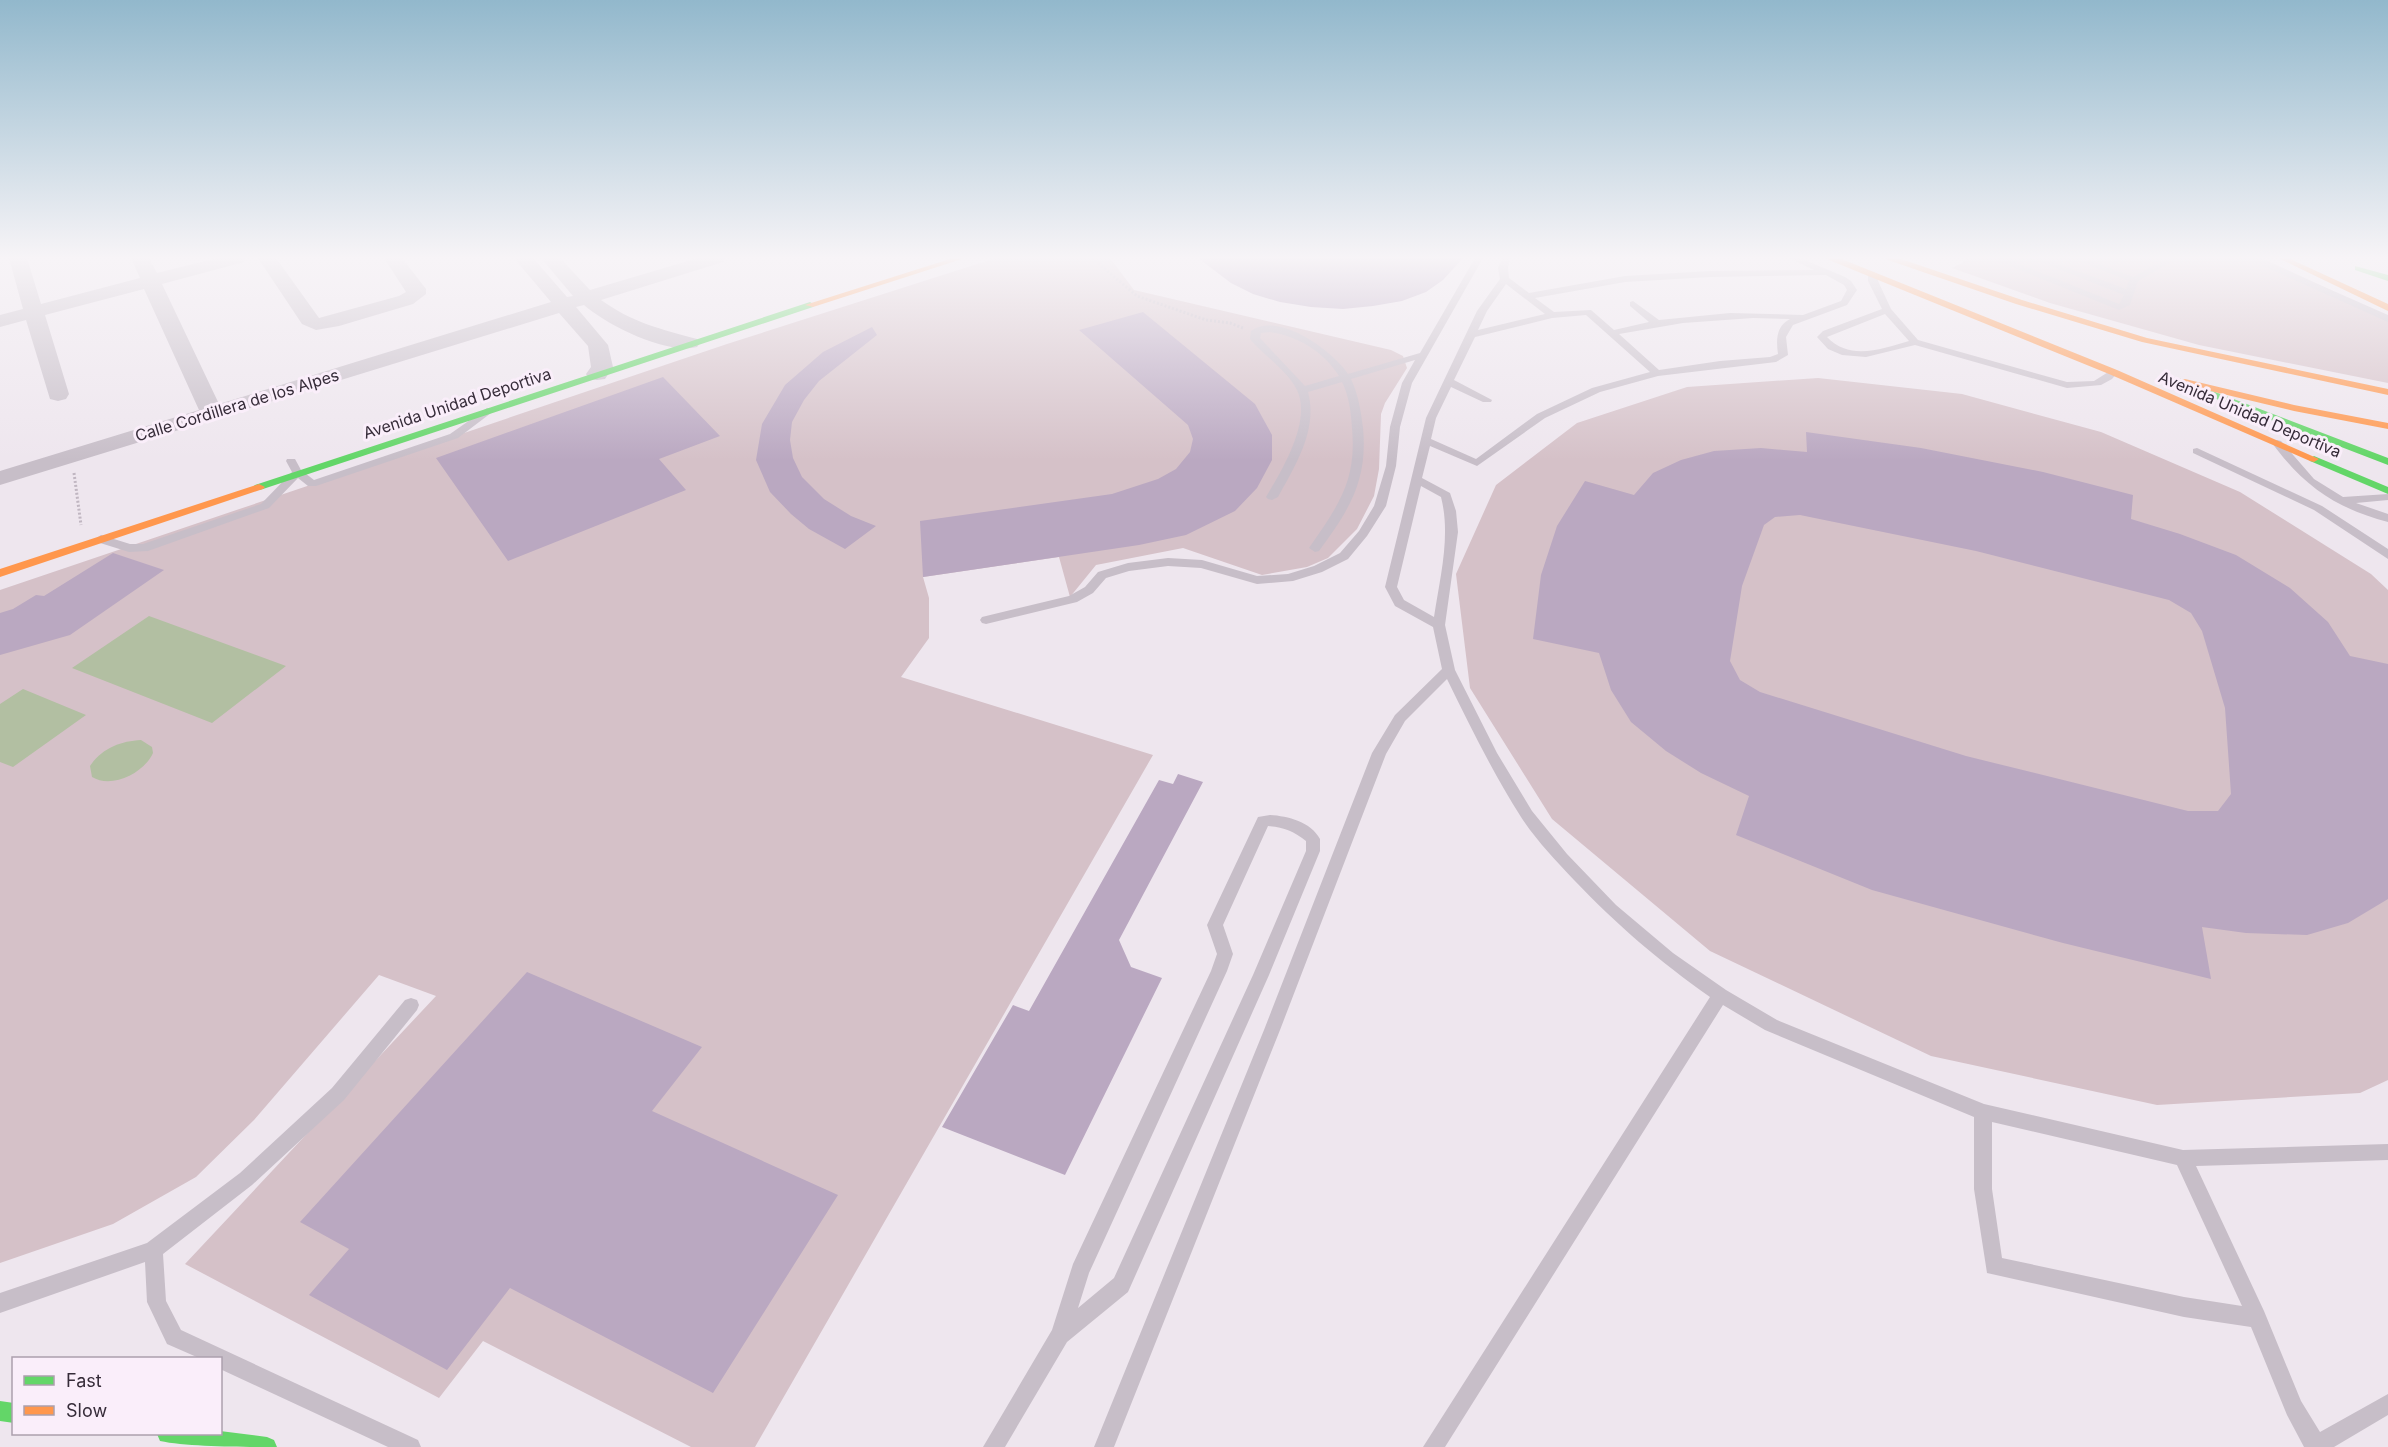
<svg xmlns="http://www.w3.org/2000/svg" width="2388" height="1447" viewBox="0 0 2388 1447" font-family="Inter,sans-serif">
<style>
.green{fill:#d5c1c8}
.water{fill:#b2bfa2}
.building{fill:#baa8c1;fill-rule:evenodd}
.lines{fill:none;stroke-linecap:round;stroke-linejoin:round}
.path{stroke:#c0b6c1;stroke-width:3;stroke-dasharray:2 2;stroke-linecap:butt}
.lane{fill:#c7bec8;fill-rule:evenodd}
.street{fill:#c7bec8;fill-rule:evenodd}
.fast{fill:#63d668;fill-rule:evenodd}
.slow{fill:#ff974d;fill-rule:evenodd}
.labels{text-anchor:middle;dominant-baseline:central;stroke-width:6;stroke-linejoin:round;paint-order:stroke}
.far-street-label{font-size:16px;fill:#362c39;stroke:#faeefa}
</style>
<rect width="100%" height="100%" fill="#eee6ee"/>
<path class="green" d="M 996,258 L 1110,258 L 1134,290 L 1391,350 L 1403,356 L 1407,368 L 1385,403 L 1381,414 L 1379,469 L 1374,496 L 1357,529 L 1328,558 L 1307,567 L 1262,575 L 1183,548 L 1096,565 L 1070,597 L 1059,557 L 923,577 L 929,598 L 929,638 L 901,677 L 1153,755 L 755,1447 L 691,1447 L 483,1341 L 439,1398 L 185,1264 L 436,996 L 379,975 L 254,1120 L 196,1177 L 113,1224 L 0,1263 L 0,590 L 727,344 Z
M 1972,258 L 2262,258 L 2388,317 L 2388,383 L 2199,345 L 2050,303 L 1952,268 Z
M 1818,378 L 1962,394 L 2101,432 L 2240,492 L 2371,574 L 2388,590 L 2388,1080 L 2360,1093 L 2157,1105 L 1931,1056 L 1710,951 L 1552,819 L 1470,688 L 1456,574 L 1496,485 L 1577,423 L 1687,387 Z"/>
<path class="water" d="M 149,616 L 286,666 L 212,723 L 72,668 Z
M 23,689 L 86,715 L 13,767 L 0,762 L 0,704 Z
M 141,740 L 152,747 L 153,753 C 144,773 112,789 92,777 L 90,766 C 102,748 121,741 141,740 Z"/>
<path class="building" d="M 1198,258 L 1463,258 L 1443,280 L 1426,292 L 1402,301 L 1373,306 L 1343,309 L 1311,307 L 1280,302 L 1253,294 L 1231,283 Z
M 1143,312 L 1255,404 L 1272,435 L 1272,460 L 1257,488 L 1235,511 L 1186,535 L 1139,545 L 923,577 L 920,521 L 1112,494 L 1158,479 L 1176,469 L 1190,452 L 1193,439 L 1188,425 L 1079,330 Z
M 872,327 L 877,335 L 819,381 L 804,400 L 792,422 L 790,440 L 793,458 L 802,477 L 824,499 L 851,516 L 876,526 L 845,549 L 809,529 L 791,514 L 770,492 L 756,460 L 762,424 L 785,385 L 823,352 Z
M 663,377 L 720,436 L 659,459 L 686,490 L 508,561 L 436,458 Z
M 1806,432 L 1921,448 L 2043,472 L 2133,495 L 2131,519 L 2180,534 L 2236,555 L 2290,588 L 2328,622 L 2350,656 L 2388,664 L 2388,899 L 2348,923 L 2307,935 L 2246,933 L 2202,927 L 2211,979 L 2063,943 L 1872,890 L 1736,835 L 1749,796 L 1701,773 L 1666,751 L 1631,722 L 1611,690 L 1599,653 L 1533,639 L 1541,575 L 1557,526 L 1585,481 L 1634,495 L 1653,473 L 1681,460 L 1714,451 L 1761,448 L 1807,452 ZM 1800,515 L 1976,551 L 2169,600 L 2191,613 L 2202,631 L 2225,708 L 2231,794 L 2218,811 L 2188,811 L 1966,756 L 1760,692 L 1740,680 L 1730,661 L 1742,586 L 1764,525 L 1775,517 Z
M 113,553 L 164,570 L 70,635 L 0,655 L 0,613 L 13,609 L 36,595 L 44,596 Z
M 1178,774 L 1203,782 L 1119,940 L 1131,967 L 1162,978 L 1065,1175 L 942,1127 L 1013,1005 L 1029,1011 L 1159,780 L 1173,784 Z
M 527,972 L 702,1047 L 652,1111 L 838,1195 L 713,1393 L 510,1288 L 447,1370 L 309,1295 L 349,1249 L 300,1222 Z"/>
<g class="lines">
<path class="path" d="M 1092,258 L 1137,296 L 1206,320 L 1230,323 L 1243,328
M 1963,262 L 1974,258
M 74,473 L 81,525"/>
<path class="lane" d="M 1475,258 L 1483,258 L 1412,383 L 1400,427 L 1396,466 L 1386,506 L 1367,536 L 1348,559 L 1322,572 L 1293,581 L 1257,584 L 1201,568 L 1168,566 L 1129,571 L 1106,578 L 1093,593 L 1077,602 L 986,624 L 982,623 L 980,620 L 982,617 L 1069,596 L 1085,587 L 1098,572 L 1128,563 L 1168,558 L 1202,560 L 1257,576 L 1288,574 L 1314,566 L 1340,553 L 1359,531 L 1374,506 L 1386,466 L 1390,427 L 1402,383 L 1415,360 L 1351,379 C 1358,394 1361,411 1363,428 C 1368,481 1349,510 1319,551 L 1315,552 L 1309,548 C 1338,506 1357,481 1352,428 C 1351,412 1349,396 1342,382 L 1308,392 C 1318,429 1296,465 1278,497 L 1272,500 L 1268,499 L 1266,497 C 1282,470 1312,421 1297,390 C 1287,370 1264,356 1250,339 L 1251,331 C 1278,311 1333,351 1348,374 L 1420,353 ZM 1270,332 C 1298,336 1324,352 1339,376 L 1305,386 L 1260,338 L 1261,333 Z
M 1502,258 L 1510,258 L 1508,268 L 1509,278 L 1529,293 L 1625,276 L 1710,271 L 1814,270 L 1789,258 L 1800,258 L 1845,277 L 1851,281 L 1857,290 L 1847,305 L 1793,325 L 1786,337 L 1788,355 L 1776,362 L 1658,376 L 1600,392 L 1545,418 L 1477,466 L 1430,446 L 1422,478 L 1450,493 L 1456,511 L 1458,532 L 1445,625 L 1455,670 L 1497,753 L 1532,811 L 1567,854 L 1616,905 L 1673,953 L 1726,990 L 1777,1020 L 1984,1104 L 2183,1150 L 2388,1144 L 2388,1160 L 2196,1166 L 2264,1311 L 2301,1401 L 2320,1432 L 2388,1394 L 2388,1415 L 2334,1447 L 2304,1447 L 2287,1415 L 2251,1327 L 2184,1317 L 1987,1273 L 1974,1189 L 1974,1117 L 1765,1030 L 1723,1005 L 1445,1447 L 1423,1447 L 1710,997 C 1659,961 1617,925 1574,880 C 1556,861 1536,840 1521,817 C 1493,773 1470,726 1447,679 L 1405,721 L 1386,754 L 1280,1030 L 1114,1447 L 1094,1447 L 1264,1030 L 1372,753 L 1395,715 L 1442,669 L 1433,627 L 1395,606 L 1385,587 L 1426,418 L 1477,311 L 1500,279 L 1498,268 ZM 1826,275 L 1844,285 L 1847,290 L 1841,301 L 1803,315 L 1730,313 L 1659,320 L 1633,301 L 1630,302 L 1630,306 L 1649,322 L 1614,330 L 1591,310 L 1554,312 L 1535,298 L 1625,282 L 1710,277 ZM 1506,284 L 1545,314 L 1478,330 L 1487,311 ZM 1586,315 L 1650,372 L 1592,388 L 1537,414 L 1476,459 L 1431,439 L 1436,418 L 1451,387 L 1483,402 L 1491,402 L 1492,400 L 1454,380 L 1475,337 L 1552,318 ZM 1753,318 L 1790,319 C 1776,326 1776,340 1778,354 L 1770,357 L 1720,361 L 1659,370 L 1619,334 L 1683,323 ZM 1421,486 L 1441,497 C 1451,536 1440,577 1434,617 L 1404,600 L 1397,587 ZM 1992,1122 L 2177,1165 L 2242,1306 L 2184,1297 L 2002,1258 L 1992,1189 Z
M 1994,258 L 2005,258 L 2119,304 L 2124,295 L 2031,258 L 2042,258 L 2126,289 L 2129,281 L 2072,258 L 2083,258 L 2133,277 L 2168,258 L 2178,258 L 2138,281 L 2130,305 L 2119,310 L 1995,260 Z
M 2249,258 L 2259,258 L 2388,315 L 2388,322 L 2250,260 Z
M 1873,272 L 1878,275 L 1878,281 L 1891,309 L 1918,340 L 2067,382 L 2094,381 L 2113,369 L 2118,372 L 2112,379 L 2101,385 L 2067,388 L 1915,345 L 1866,357 L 1842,355 L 1828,349 L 1817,337 L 1823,331 L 1882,309 L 1868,281 L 1868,275 ZM 1885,314 L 1909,341 C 1881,349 1850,361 1827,337 Z
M 487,408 L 491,409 L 491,413 L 458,438 L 316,486 L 308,486 L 298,478 L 269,508 L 148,551 L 129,552 L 97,542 L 95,539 L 101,535 L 130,544 L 143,544 L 261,504 L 292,472 L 286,461 L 287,459 L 295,459 L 301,470 L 314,480 L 450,434 Z
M 2277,440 L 2281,441 L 2314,479 L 2343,497 L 2388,494 L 2388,500 L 2356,503 L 2388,514 L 2388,522 C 2335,508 2304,486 2272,443 Z
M 2197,448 L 2322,506 L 2388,549 L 2388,559 L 2314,510 L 2193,453 L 2193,449 Z
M 1270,815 C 1288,816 1311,822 1320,839 L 1320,851 L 1269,975 L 1128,1292 L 1067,1342 L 1005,1447 L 983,1447 L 1052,1330 L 1073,1264 L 1211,971 L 1217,954 L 1207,925 L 1258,817 ZM 1268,826 C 1283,827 1294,831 1306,841 L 1306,851 L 1253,975 L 1114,1278 L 1078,1308 L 1089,1273 L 1227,971 L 1233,954 L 1223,925 Z
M 411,998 L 417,1000 L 419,1005 L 417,1010 L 344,1100 L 252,1185 L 163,1254 L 166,1301 L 181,1330 L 418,1440 L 421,1447 L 388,1447 L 220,1369 L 220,1358 L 199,1358 L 167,1344 L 147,1302 L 145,1262 L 0,1313 L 0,1293 L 147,1243 L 240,1173 L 332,1088 L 405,1000 Z"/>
<path class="street" d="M 9,258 L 27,258 L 41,304 L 140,278 L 131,258 L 149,258 L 157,273 L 217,258 L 246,258 L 244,262 L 162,284 L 219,404 L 551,302 L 514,258 L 533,258 L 567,297 L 573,296 L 541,258 L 560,258 L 590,290 L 698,258 L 725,258 L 723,262 L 601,300 C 633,323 661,329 697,339 L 700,343 L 697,347 C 666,355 607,325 584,305 L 576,307 L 608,345 L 613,367 L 605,379 L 597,380 L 589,379 L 586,374 L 591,367 L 588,346 L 559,313 L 0,485 L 0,471 L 199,410 L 144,289 L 45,315 L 69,394 L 66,399 L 58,401 L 50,399 L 26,320 L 0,327 L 0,315 L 23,309 Z
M 258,258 L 276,258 L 319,318 L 399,296 L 406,292 L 384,258 L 402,258 L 426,289 L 426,294 L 413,304 L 339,326 L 316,330 L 302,324 Z"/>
<path class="fast" d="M 2355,266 L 2388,275 L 2388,281 L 2355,270 Z
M 810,302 L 815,305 L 813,307 L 263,489 L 259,490 L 253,487 L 255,485 Z
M 2176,377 L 2388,458 L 2388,465 L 2172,382 L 2172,378 Z
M 2314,456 L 2388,487 L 2388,494 L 2310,461 L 2309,459 Z
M 0,1401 L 14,1403 L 14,1423 L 0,1421 Z
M 220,1431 L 267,1437 L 274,1440 L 277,1447 C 245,1447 188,1447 160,1441 L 157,1434 L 220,1434 Z"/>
<path class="slow" d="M 953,258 L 965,258 L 813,307 L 805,305 Z
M 1828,258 L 1839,258 L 2117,370 L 2319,459 L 2314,462 L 2310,461 L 2109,374 L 1829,260 Z
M 1887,258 L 1898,258 L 2022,300 L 2147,338 L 2388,389 L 2388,395 L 2142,342 L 2016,304 L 1888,260 Z
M 2278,258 L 2288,258 L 2388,304 L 2388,311 Z
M 2185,379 L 2294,405 L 2388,423 L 2388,429 L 2294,411 L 2181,384 L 2181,380 Z
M 259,484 L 265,487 L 263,489 L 0,577 L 0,569 Z"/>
</g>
<linearGradient id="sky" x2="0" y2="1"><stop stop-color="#92b8cc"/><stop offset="0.56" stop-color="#f7f4f7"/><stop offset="1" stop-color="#f7f4f7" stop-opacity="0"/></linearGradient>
<rect width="2388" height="460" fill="url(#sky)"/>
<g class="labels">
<g class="far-street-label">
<text transform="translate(457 403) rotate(-18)">Avenida Unidad Deportiva</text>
<text transform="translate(237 405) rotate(-17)">Calle Cordillera de los Alpes</text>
<text transform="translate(2250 414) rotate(23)">Avenida Unidad Deportiva</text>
</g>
</g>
<rect x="12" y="1357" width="210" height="78" fill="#faeefa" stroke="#aca0ad" stroke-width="1.5"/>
<rect x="24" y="1376" width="30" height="9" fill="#63d668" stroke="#aca0ad" stroke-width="1.5"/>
<text x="66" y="1387" font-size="18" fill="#362c39">Fast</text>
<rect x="24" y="1406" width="30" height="9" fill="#ff974d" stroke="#aca0ad" stroke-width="1.5"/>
<text x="66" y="1417" font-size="18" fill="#362c39">Slow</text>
</svg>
